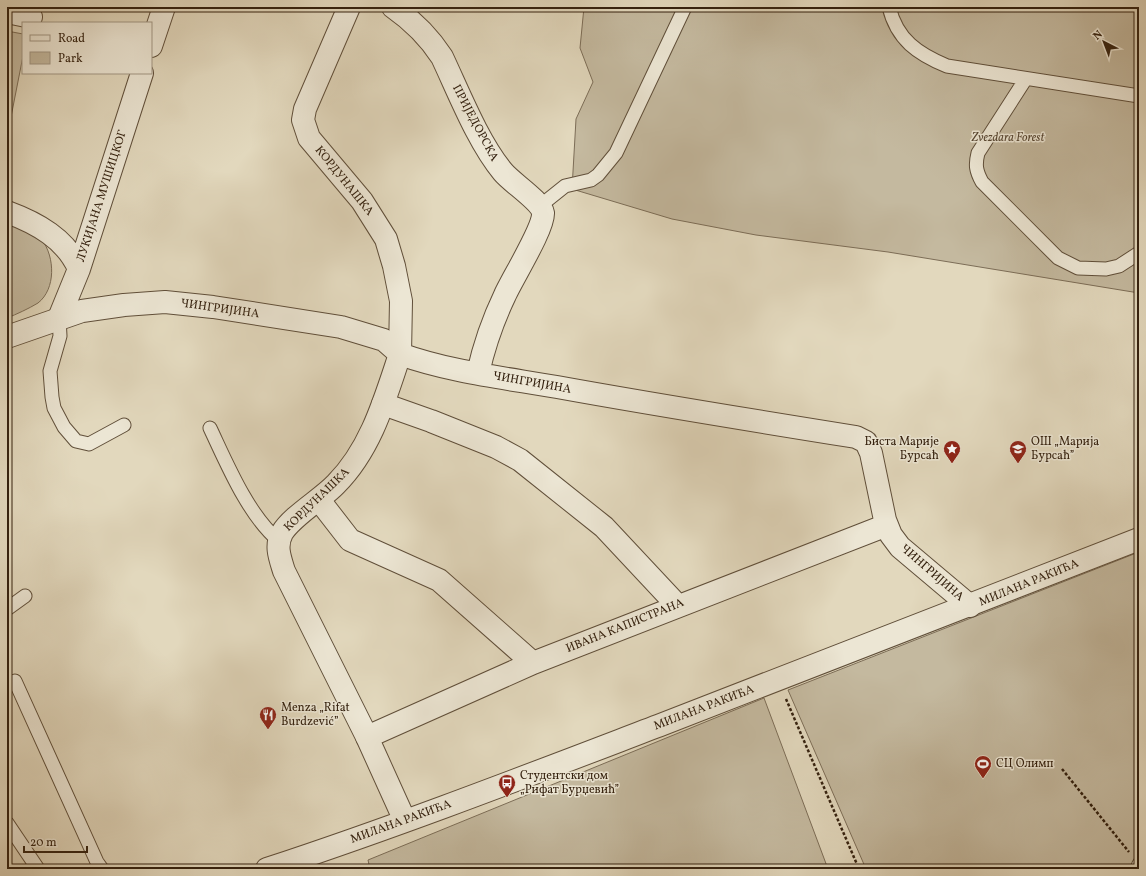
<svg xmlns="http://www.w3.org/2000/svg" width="1146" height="876" viewBox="0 0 1146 876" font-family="Vollkorn,serif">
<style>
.green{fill:#c4b99f;stroke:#7c6d57}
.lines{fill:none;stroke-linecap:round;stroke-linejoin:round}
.service-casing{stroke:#604f3a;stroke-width:15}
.minor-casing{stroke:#604f3a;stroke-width:24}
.tertiary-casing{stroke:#604f3a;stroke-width:24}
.path{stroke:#34210f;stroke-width:2.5;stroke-dasharray:3 2;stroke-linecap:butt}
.service{stroke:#ece6d4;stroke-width:13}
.minor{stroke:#ece6d4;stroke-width:22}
.tertiary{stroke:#ece6d4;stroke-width:22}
.labels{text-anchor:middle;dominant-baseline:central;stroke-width:3;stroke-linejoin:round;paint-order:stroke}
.street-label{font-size:12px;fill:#34210f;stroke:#ece6d4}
.park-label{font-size:12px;font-style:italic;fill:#584733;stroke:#ece6d4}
.poi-label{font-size:12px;fill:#34210f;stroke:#ece6d4;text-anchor:start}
</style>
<rect width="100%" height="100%" fill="#e2d8bd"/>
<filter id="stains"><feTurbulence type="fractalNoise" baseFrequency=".005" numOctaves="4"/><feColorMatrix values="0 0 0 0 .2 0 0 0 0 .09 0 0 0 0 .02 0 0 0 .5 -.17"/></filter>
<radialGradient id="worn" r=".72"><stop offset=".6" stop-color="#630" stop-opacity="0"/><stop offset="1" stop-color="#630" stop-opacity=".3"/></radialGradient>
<path class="green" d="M 584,7 L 1139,7 L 1139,293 L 888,252 L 756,235 L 672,219 L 572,189 L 576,119 L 593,82 L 580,48 Z
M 7,31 L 23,34 L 23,56 L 10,122 L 7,121 Z
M 7,220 C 16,225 36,233 42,240 C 55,257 56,289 38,303 C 28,309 17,314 7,318 Z
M 1139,552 L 1139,869 L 866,869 L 788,690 Z
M 764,698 L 828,869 L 370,869 L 368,860 Z"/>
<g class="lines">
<defs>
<path id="service" d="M 889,7 C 897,40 918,54 947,66 L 1139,96
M 1025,80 L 978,153 C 975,165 976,171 982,182 L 1058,258 L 1078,268 L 1106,269 L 1119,266 L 1139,253
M 540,206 L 565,186 L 591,180 L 598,175 L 616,153 L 685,7
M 59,318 L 60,336 L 50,371 L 52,397 L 54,408 L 64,427 L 76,441 L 89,444 L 124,425
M 210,428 C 227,464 248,515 279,541
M 7,609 L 25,596
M 15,681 L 97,862 L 102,869
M 7,823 L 38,869
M 1137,869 L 1139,864"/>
<path id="minor" d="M 349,7 L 305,109 L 303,120 L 309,138 L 362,201 L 386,239 L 394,266 L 401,301 L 400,354 C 450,372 505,378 557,387 C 656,405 756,421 856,437 L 866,442 L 871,453 L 885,520 L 891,535 L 900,547 L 970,606
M 393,7 C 413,21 429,37 442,57 C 459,93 478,142 503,172 C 512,183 541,201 543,213 C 544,228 512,279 505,295 C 493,320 484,346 478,373
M 7,12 L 31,17
M 151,46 L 164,7
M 7,212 C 37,223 66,239 79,269
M 59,318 L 79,269 L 142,73
M 383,404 L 431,421 L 496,447 L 520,460 L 604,527 L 677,605
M 319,500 L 350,540 L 439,580 L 533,663
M 367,737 L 533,663 L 887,525"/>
<path id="tertiary" d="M 7,337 L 82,311 L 124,305 L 165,302 L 213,307 L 341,327 L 384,340 L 400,354 C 385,399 371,449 336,484 C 322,499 292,516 282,533 C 275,546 280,558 284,571 L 367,737 L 405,821
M 267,869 C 401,825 532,774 663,724 C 822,663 981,602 1139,539"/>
</defs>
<use href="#service" class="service-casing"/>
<use href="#minor" class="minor-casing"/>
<use href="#tertiary" class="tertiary-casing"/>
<path class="path" d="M 786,699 L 859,869
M 1062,769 L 1129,852"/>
<use href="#service" class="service"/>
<use href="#minor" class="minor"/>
<use href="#tertiary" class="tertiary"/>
</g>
<defs>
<symbol id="sight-pin" viewBox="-11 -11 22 30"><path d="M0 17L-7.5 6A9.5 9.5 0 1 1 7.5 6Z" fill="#8f2418" stroke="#ece6d4"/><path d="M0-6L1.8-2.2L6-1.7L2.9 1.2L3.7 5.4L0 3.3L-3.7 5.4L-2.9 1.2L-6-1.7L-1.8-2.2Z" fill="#fff"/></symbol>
<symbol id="school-pin" viewBox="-11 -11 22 30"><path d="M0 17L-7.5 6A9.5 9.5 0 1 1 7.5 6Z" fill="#8f2418" stroke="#ece6d4"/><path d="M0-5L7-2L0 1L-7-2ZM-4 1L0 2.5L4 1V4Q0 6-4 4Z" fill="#fff"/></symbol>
<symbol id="restaurant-pin" viewBox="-11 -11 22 30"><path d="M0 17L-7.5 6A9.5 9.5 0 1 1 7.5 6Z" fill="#8f2418" stroke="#ece6d4"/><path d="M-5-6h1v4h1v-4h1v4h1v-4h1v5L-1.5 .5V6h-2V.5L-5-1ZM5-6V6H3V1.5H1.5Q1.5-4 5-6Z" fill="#fff"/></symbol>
<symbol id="stadium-pin" viewBox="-11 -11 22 30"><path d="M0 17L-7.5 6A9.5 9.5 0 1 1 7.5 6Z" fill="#8f2418" stroke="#ece6d4"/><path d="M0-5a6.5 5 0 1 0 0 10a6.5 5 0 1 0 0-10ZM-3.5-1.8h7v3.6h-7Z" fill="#fff"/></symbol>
<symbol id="bus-pin" viewBox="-11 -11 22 30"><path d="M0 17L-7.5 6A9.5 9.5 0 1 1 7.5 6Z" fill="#8f2418" stroke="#ece6d4"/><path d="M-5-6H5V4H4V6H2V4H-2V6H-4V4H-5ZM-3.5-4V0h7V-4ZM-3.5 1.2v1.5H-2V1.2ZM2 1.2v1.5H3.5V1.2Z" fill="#fff"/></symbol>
</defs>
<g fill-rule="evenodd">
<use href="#sight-pin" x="942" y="439" width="20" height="27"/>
<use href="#school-pin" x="1008" y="439" width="20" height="27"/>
<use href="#restaurant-pin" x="258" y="705" width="20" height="27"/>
<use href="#stadium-pin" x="973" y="754" width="20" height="27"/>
<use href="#bus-pin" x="497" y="773" width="20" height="27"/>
</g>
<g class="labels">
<g class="street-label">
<text transform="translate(475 123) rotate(62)">ПРИЈЕДОРСКА</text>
<text transform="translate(344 181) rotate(51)">КОРДУНАШКА</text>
<text transform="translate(102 196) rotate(-72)">ЛУКИЈАНА МУШИЦКОГ</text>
<text transform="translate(220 309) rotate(8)">ЧИНГРИЈИНА</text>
<text transform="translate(532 383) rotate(10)">ЧИНГРИЈИНА</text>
<text transform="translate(317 500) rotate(-44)">КОРДУНАШКА</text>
<text transform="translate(932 573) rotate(41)">ЧИНГРИЈИНА</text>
<text transform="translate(1029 583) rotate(-22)">МИЛАНА РАКИЋА</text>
<text transform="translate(625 626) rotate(-22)">ИВАНА КАПИСТРАНА</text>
<text transform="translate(704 708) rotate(-21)">МИЛАНА РАКИЋА</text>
<text transform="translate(401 822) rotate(-20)">МИЛАНА РАКИЋА</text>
</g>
<g class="park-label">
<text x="1008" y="138">Zvezdara Forest</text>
</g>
<g class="poi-label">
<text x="939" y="442" text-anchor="end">Биста Марије<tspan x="939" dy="14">Бурсаћ</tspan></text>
<text x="1031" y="442">ОШ „Марија<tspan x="1031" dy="14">Бурсаћ”</tspan></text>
<text x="281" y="708">Menza „Rifat<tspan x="281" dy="14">Burdzević”</tspan></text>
<text x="996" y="764">СЦ Олимп</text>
<text x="520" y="776">Студентски дом<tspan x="520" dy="14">„Рифат Бурџевић”</tspan></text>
</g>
</g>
<rect width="1146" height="876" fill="none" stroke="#e2d8bd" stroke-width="24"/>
<rect x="8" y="8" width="1130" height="860" fill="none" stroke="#34210f" stroke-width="2"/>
<rect x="12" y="12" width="1122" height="852" fill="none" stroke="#34210f"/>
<rect x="22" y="22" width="130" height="52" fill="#ece6d4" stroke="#a29785"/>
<rect x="30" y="35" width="20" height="6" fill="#ece6d4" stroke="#a29785"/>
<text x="58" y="42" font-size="12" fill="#34210f">Road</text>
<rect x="30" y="52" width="20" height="12" fill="#c4b99f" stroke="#a29785"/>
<text x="58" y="62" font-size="12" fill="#34210f">Park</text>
<g transform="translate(1104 42) rotate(318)" stroke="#ece6d4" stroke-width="3" paint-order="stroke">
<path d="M0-3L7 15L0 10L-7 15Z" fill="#34210f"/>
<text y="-6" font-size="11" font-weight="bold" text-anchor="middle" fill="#34210f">N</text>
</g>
<path d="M24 846v6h63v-6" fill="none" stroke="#34210f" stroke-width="2"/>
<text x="30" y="846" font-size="12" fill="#34210f" stroke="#ece6d4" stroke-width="3" paint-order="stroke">20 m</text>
<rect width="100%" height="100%" filter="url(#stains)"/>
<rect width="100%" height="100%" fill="url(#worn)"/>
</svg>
